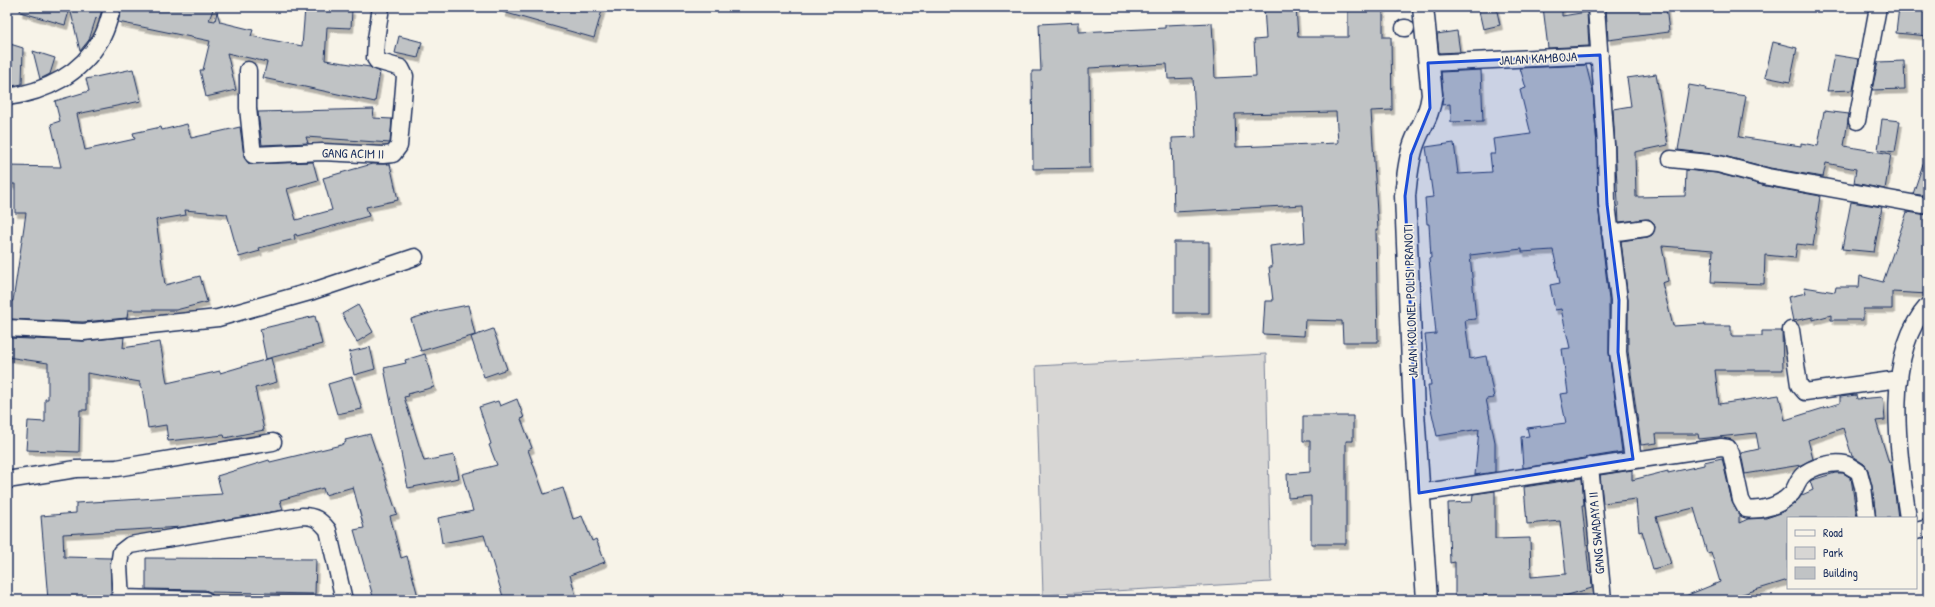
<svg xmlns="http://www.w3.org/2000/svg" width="1935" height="607" viewBox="0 0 1935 607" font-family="'Patrick Hand',sans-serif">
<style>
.green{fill:#d7d6d4;stroke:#798299}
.building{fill:#c0c3c5;stroke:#1b2f5e;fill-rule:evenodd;filter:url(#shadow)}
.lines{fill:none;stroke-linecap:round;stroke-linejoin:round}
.minor-casing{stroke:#1b2f5e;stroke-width:19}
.tertiary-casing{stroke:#1b2f5e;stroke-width:23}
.minor{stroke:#f7f3e8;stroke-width:16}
.tertiary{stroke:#f7f3e8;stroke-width:20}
.marked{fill:#1d4ed8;fill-opacity:0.2;stroke:#1d4ed8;stroke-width:3;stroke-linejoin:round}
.labels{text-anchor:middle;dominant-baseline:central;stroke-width:3.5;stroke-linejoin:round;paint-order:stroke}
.street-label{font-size:13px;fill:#1b2f5e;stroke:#f7f3e8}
</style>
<defs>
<filter id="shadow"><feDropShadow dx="2.5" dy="4.5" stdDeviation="0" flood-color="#0004"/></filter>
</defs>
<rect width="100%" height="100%" fill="#f7f3e8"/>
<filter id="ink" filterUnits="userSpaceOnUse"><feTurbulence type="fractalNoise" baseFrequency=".025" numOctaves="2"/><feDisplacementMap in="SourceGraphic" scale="8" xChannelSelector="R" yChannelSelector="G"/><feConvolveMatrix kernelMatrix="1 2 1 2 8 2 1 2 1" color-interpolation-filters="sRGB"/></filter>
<g filter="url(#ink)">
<path class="green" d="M 1266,354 L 1271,582 L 1043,595 L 1036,366 Z"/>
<path class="building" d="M 21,7 L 103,7 L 99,19 L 96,18 L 89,40 L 80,51 L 70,8 L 65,25 L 20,12 Z
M 122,7 L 214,7 L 209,20 L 215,21 L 217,12 L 220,22 L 253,30 L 251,36 L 302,46 L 305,8 L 352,10 L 351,28 L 327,27 L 325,60 L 370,67 L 380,72 L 375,102 L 263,78 L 267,62 L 227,53 L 236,90 L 206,97 L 200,70 L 203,70 L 210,41 L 118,22 Z
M 504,7 L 603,7 L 594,38 L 503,12 Z
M 1264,7 L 1296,7 L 1298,37 L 1348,37 L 1348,7 L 1383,7 L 1383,37 L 1391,37 L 1392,110 L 1371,111 L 1378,230 L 1376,230 L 1378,342 L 1343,342 L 1342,321 L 1305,320 L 1304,336 L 1263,334 L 1265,301 L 1273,301 L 1269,267 L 1272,267 L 1270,246 L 1305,242 L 1303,205 L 1174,212 L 1172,138 L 1196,137 L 1193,78 L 1168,79 L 1167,64 L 1089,68 L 1090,168 L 1033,169 L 1032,71 L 1041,71 L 1039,24 L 1079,22 L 1079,32 L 1165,28 L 1165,25 L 1212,23 L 1215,78 L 1256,76 L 1254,40 L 1266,39 ZM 1336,112 L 1338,143 L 1236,147 L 1235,114 Z
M 1478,7 L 1496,7 L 1500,25 L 1483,29 Z
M 1543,7 L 1562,7 L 1562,16 L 1587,12 L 1589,46 L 1548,48 Z
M 1606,7 L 1666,7 L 1669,32 L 1608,40 Z
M 1899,7 L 1928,10 L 1928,36 L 1896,33 Z
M 1457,31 L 1460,52 L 1439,53 L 1437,34 Z
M 399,36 L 422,42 L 418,58 L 395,53 Z
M 1773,42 L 1797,48 L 1790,82 L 1765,77 Z
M 7,43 L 23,48 L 22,84 L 7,87 Z
M 33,51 L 55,58 L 50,74 L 40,79 Z
M 1834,55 L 1859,59 L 1853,90 L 1827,91 Z
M 1904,61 L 1905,89 L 1872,90 L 1878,62 Z
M 1586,65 L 1593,93 L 1597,145 L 1598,205 L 1609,300 L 1609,353 L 1622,452 L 1523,468 L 1521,437 L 1529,436 L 1527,428 L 1566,423 L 1560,394 L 1568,393 L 1562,349 L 1570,348 L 1561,309 L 1555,310 L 1550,285 L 1560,283 L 1553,250 L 1522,252 L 1522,249 L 1470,255 L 1476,319 L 1465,320 L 1470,359 L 1486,356 L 1494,398 L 1486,399 L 1495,442 L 1495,472 L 1475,475 L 1479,429 L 1437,436 L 1431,409 L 1428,385 L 1431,385 L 1425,335 L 1436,334 L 1429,258 L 1431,258 L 1429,224 L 1427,224 L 1425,198 L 1433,197 L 1426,147 L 1454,143 L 1458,174 L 1492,172 L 1490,154 L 1495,154 L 1493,139 L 1531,134 L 1520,90 L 1526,88 L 1520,68 Z
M 133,69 L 141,101 L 77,114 L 85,150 L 135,139 L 133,133 L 161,127 L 162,130 L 187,124 L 191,138 L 240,127 L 244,156 L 249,164 L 313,162 L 318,180 L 287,189 L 296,220 L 332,210 L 323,178 L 372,164 L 390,164 L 398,200 L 366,207 L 369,216 L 297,236 L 296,234 L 294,235 L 295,239 L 259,248 L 260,251 L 239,257 L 227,214 L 185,210 L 186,215 L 156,220 L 165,285 L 200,276 L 207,302 L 176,310 L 128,310 L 127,318 L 83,322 L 8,319 L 11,301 L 13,301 L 26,213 L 15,213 L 15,184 L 7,184 L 7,166 L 61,167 L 51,124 L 60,121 L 55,101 L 89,91 L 86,79 Z
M 1481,70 L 1483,121 L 1451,122 L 1450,104 L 1442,105 L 1443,94 L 1441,72 Z
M 1656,74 L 1668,145 L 1635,152 L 1636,197 L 1685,196 L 1686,170 L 1716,173 L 1766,186 L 1820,196 L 1813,246 L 1797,244 L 1795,258 L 1765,255 L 1764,284 L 1711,282 L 1713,250 L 1662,246 L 1668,281 L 1662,283 L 1673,326 L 1705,324 L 1705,326 L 1731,326 L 1731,336 L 1762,336 L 1762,331 L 1782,331 L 1783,370 L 1715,370 L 1719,404 L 1779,395 L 1785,420 L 1840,403 L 1840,397 L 1856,395 L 1857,399 L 1883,397 L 1885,420 L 1876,421 L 1889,463 L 1891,462 L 1898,518 L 1876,518 L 1872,486 L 1868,470 L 1864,464 L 1852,456 L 1843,428 L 1808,440 L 1813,459 L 1801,465 L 1745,474 L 1741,453 L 1759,449 L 1756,433 L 1699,439 L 1698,434 L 1656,434 L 1657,443 L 1641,445 L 1628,351 L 1628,299 L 1621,241 L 1648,237 L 1652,235 L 1655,227 L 1653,222 L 1649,219 L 1619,222 L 1613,109 L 1631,106 L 1627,78 Z
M 1689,85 L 1706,88 L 1705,90 L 1746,96 L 1739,137 L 1801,146 L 1801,143 L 1818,146 L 1824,111 L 1849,114 L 1844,146 L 1891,154 L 1885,189 L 1854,183 L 1856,169 L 1826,163 L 1823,177 L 1770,168 L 1720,155 L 1678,150 Z
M 374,109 L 373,118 L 392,119 L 390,143 L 306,137 L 308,143 L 262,145 L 258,112 Z
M 1882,119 L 1900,121 L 1895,152 L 1878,150 Z
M 1925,158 L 1928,159 L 1928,196 L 1913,194 Z
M 1851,202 L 1882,207 L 1874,252 L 1842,249 Z
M 1907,212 L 1928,215 L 1928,294 L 1892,292 L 1892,309 L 1863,309 L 1863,320 L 1831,320 L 1831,315 L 1813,320 L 1813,317 L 1793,321 L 1788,297 L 1806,293 L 1804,287 L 1835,292 L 1836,287 L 1859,287 L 1860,276 L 1883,282 Z
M 1174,242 L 1209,242 L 1209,313 L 1174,313 Z
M 358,305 L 373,332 L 357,342 L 342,314 Z
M 468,305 L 475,335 L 421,351 L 411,319 L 437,311 Z
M 315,316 L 322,344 L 266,359 L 260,329 Z
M 493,329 L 507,369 L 484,377 L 471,337 Z
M 124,337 L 123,348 L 160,342 L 167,383 L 220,371 L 220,373 L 271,358 L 277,382 L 255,388 L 264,430 L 225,438 L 224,435 L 168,441 L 166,425 L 148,428 L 142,387 L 140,387 L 140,382 L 87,373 L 87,410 L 80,410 L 79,452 L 26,450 L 28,421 L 45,422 L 45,399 L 48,399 L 48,363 L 7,357 L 7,338 L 83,341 Z
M 370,347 L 375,369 L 354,375 L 349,352 Z
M 425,354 L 434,387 L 408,394 L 409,396 L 404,397 L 424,461 L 454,455 L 459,478 L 408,488 L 384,368 L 406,363 L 405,360 Z
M 352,377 L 362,409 L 337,414 L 328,384 Z
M 517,399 L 524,418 L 521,419 L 532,448 L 528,450 L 544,494 L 563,488 L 573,519 L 582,516 L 592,541 L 596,539 L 605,562 L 570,575 L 577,600 L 504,600 L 484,535 L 442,543 L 438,518 L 473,511 L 462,474 L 497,465 L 489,445 L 491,444 L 479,407 L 498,401 L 500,406 Z
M 1303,416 L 1353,416 L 1353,441 L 1346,441 L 1346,544 L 1311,544 L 1311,496 L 1288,498 L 1287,474 L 1310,472 L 1310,441 L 1303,441 Z
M 370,434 L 397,514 L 390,516 L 401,558 L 407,556 L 419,600 L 374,600 L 354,530 L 364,528 L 353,487 L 325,495 L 323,488 L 280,500 L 283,510 L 182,527 L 63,534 L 64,557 L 111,558 L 111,600 L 48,600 L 41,516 L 76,513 L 76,503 L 222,494 L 217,476 L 269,460 L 270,462 L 341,445 L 346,442 L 345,440 Z
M 1722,458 L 1732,502 L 1739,515 L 1739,523 L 1748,519 L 1766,518 L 1781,513 L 1794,504 L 1802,495 L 1813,490 L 1810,481 L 1812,480 L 1835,473 L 1843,473 L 1851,478 L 1857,518 L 1788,518 L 1788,580 L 1723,600 L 1679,600 L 1678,599 L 1720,582 L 1711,552 L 1707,553 L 1694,508 L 1656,517 L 1671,564 L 1653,569 L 1642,531 L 1639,532 L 1636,499 L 1603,503 L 1600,475 L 1632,470 L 1632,480 L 1668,471 L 1668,473 L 1704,465 L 1704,462 Z
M 1582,478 L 1584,505 L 1582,505 L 1589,572 L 1591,572 L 1592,588 L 1561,597 L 1562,600 L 1499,600 L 1499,596 L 1455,597 L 1455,562 L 1450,563 L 1448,503 L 1472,502 L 1473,494 L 1495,491 L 1495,539 L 1530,538 L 1531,577 L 1566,574 L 1560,521 L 1527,524 L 1524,487 Z
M 146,558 L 316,559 L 315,594 L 210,592 L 205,590 L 146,589 Z"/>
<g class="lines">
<defs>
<path id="minor" d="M 1596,7 L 1606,145 L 1607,204 L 1619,300 L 1618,352 L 1633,459
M 1404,28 L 1406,28
M 1428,63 L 1600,55
M 248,70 L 248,108 L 253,155 L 322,152 L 383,155 L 393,154 L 399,146 L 405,76 L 401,68 L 377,61 L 375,58 L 376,39 L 381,7
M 7,97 C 46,92 81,74 101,39 C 107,30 109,17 113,7
M 1857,121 L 1878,7
M 1671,159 L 1718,164 L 1768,177 L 1928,206
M 1610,233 L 1646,228
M 7,328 L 83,332 L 218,318 L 313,291 L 415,257
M 1791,330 L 1799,385 L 1805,392 L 1899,379
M 1590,466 L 1603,600
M 7,480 L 76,469 L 117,468 L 273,442
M 1419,493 L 1721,447 L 1728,448 L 1731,453 L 1741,500 L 1746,509 C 1762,511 1780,506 1792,493 C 1796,488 1797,480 1803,475 C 1812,467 1833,461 1845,464 C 1849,465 1854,469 1859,472 L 1863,487 L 1867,518
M 1908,518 C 1899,455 1882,356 1928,305
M 1916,531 L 1928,528
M 121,598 L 205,600
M 121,600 L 119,565 L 121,552 L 130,545 L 302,516 C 315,516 320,520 328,530 L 344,600"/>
<path id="tertiary" d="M 1423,7 L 1432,95 C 1429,117 1421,125 1414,144 C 1408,161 1407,178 1405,196 L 1414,412 L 1427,600"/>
</defs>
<use href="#minor" class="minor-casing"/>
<use href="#tertiary" class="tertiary-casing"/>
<use href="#minor" class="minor"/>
<use href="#tertiary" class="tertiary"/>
</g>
</g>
<path class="marked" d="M 1600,55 L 1607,204 L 1619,300 L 1618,352 L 1633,459 L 1419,493 L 1405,196 L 1411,155 L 1430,108 L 1428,63 Z"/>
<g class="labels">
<g class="street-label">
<text transform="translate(1538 58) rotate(-3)">JALAN KAMBOJA</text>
<text transform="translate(353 153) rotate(1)">GANG ACIM II</text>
<text transform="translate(1410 301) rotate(-92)">JALAN KOLONEL POLISI PRANOTI</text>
<text transform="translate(1596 533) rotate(-95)">GANG SWADAYA II</text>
</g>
</g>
<rect width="1935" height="607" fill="none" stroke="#f7f3e8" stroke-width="24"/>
<rect x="12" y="12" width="1911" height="583" fill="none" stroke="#1b2f5e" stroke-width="1.5" filter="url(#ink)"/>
<rect x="1787" y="517" width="130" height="72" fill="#f7f3e8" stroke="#9fa5b1"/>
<rect x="1795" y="530" width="20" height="6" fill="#f7f3e8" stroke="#9fa5b1"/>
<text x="1823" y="537" font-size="12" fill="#1b2f5e">Road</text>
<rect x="1795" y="547" width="20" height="12" fill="#d7d6d4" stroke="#9fa5b1"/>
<text x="1823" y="557" font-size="12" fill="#1b2f5e">Park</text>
<rect x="1795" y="567" width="20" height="12" fill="#c0c3c5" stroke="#9fa5b1"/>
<text x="1823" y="577" font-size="12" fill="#1b2f5e">Building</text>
</svg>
